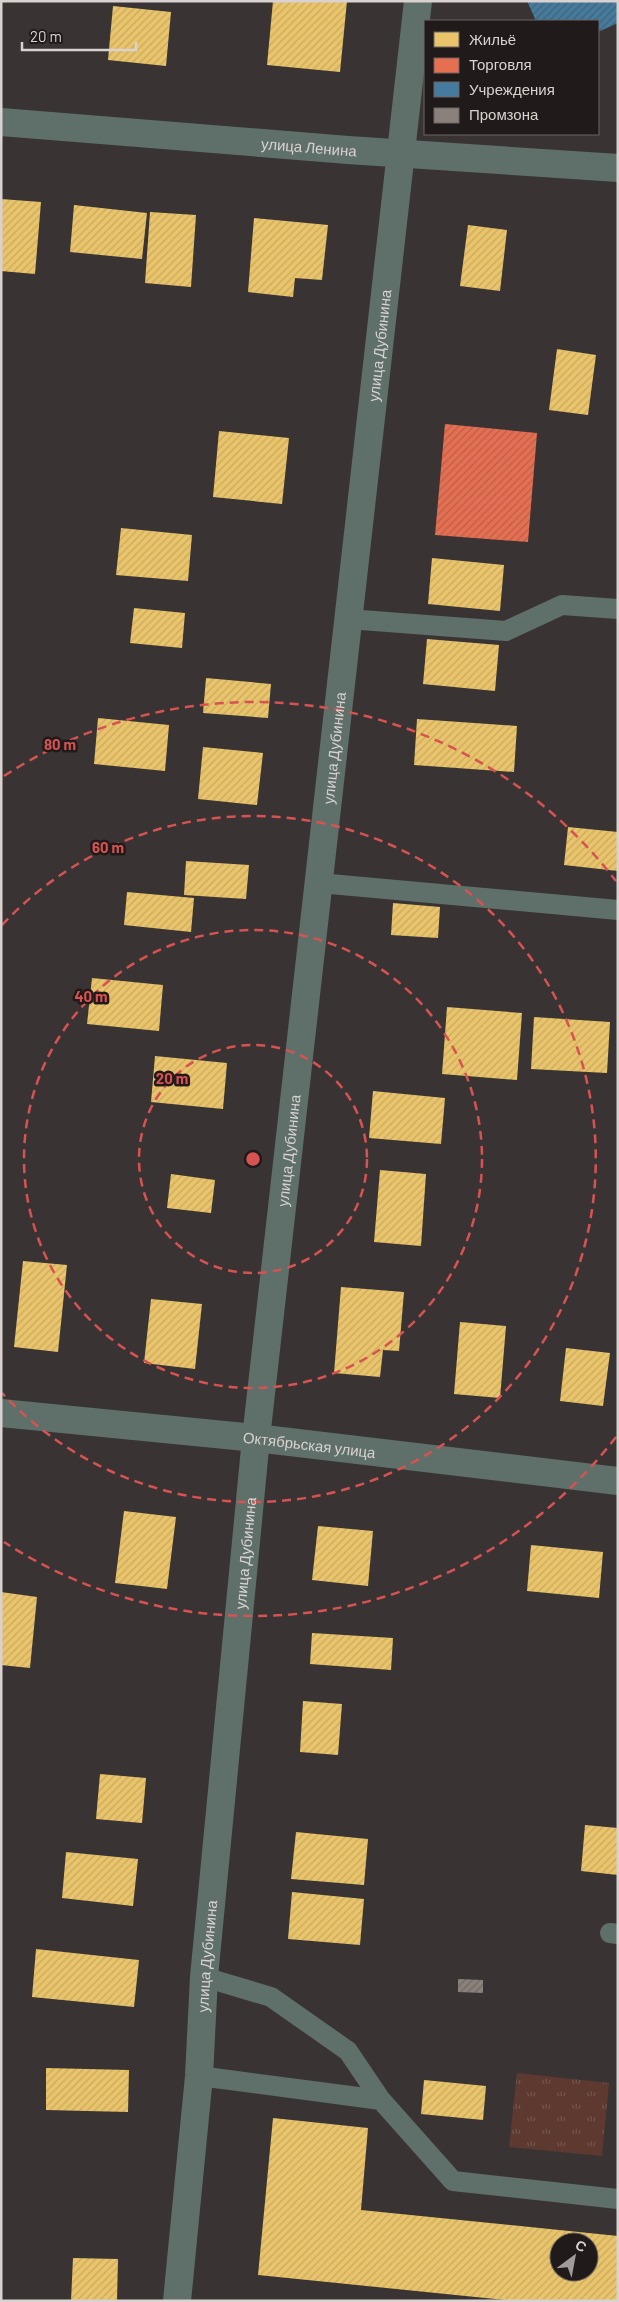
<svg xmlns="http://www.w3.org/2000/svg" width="619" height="2302" viewBox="0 0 619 2302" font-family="Barlow,sans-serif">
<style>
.grass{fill:url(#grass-tufts)}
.homes{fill:url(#homes-hatch);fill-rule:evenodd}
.shops{fill:url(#shops-hatch)}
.public{fill:url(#public-hatch)}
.industry{fill:url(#industry-hatch)}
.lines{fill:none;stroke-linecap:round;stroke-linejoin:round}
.lane{stroke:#5e7069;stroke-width:20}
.street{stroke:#5e7069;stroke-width:28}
.secondary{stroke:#5f706a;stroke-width:28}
.ring{fill:none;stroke:#d75252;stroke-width:2.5;stroke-dasharray:9 6}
.labels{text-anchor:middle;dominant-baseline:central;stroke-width:5;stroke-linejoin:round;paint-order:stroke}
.street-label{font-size:15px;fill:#d9d2d1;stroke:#201b1a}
.centre{fill:#d75252;stroke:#201b1a;stroke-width:2.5}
.ring-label{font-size:15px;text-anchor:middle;font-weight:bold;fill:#d75252;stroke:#201b1a;stroke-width:5;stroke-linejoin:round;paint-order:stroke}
</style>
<defs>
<pattern id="grass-tufts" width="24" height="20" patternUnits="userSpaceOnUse" patternTransform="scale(1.25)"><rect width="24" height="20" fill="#5d3930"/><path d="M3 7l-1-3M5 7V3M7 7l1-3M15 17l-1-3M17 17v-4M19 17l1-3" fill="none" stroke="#74554d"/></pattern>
<pattern id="homes-hatch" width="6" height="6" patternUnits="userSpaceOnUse" patternTransform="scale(1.25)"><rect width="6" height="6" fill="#e9c46a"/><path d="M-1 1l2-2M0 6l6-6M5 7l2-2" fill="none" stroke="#c7a961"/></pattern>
<pattern id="shops-hatch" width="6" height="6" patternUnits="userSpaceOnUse" patternTransform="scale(1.25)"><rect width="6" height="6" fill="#e76f51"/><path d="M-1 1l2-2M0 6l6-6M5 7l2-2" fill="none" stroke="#b5614c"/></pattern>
<pattern id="public-hatch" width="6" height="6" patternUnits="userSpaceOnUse" patternTransform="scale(1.25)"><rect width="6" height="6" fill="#457b9d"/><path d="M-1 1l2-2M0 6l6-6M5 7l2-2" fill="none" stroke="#436377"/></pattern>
<pattern id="industry-hatch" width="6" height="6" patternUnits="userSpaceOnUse" patternTransform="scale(1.25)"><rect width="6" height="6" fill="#8a817c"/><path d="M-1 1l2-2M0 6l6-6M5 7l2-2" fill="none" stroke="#706a67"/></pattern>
</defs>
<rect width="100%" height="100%" fill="#393433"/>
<path class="grass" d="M 517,2073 L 609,2083 L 602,2156 L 509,2147 Z"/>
<path class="homes" d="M 273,1 L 347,1 L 340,72 L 267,65 Z
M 113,6 L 171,12 L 166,66 L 108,60 Z
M 1,199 L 41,202 L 35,274 L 1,271 Z
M 74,205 L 147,213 L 142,259 L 70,252 Z
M 150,212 L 196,215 L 191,287 L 145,283 Z
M 254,218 L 328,225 L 322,280 L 295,278 L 293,297 L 248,292 Z
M 468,225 L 507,230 L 500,291 L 460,286 Z
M 557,349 L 596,355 L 588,415 L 549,410 Z
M 219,431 L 289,438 L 282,504 L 213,497 Z
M 121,528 L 192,535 L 188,581 L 116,575 Z
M 432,558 L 504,565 L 500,611 L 428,604 Z
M 134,608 L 185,613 L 182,648 L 130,643 Z
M 427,639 L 499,645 L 495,691 L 423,684 Z
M 206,678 L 271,684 L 268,718 L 203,713 Z
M 98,718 L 169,725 L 165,771 L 94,764 Z
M 417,719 L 517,726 L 514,772 L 414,765 Z
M 203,747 L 263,753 L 257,805 L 198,799 Z
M 568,827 L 618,832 L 618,871 L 564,865 Z
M 186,861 L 249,865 L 246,899 L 184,895 Z
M 127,892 L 194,898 L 191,932 L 124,925 Z
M 393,903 L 440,907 L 438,938 L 391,935 Z
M 92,978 L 163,985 L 159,1031 L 87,1024 Z
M 447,1007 L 522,1013 L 517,1080 L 442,1074 Z
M 534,1017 L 610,1022 L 607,1073 L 531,1069 Z
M 155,1056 L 227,1063 L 223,1109 L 151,1102 Z
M 373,1091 L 445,1098 L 441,1144 L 369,1138 Z
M 380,1170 L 426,1174 L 421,1246 L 374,1242 Z
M 171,1174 L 215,1180 L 211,1213 L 167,1208 Z
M 23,1261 L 67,1265 L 58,1352 L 14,1347 Z
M 341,1287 L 404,1292 L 399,1351 L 383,1350 L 380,1377 L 334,1373 Z
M 151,1299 L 202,1304 L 195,1369 L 144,1363 Z
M 460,1322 L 506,1326 L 500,1398 L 454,1394 Z
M 566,1348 L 610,1353 L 603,1406 L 560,1401 Z
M 124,1511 L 176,1517 L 167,1589 L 115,1583 Z
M 318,1526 L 373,1531 L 368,1586 L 312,1580 Z
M 531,1545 L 603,1552 L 599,1598 L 527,1591 Z
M 1,1592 L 37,1597 L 30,1668 L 1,1665 Z
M 312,1633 L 393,1638 L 391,1670 L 310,1664 Z
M 303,1701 L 342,1704 L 338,1755 L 300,1752 Z
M 100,1774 L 146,1778 L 142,1823 L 96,1819 Z
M 585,1825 L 618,1828 L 618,1875 L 581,1871 Z
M 296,1832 L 368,1839 L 364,1885 L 291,1879 Z
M 66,1852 L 138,1859 L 133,1906 L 62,1898 Z
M 292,1892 L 364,1899 L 360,1945 L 288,1939 Z
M 36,1949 L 139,1960 L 134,2007 L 32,1997 Z
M 46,2068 L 129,2070 L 128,2112 L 46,2110 Z
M 424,2080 L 486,2086 L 483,2120 L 421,2114 Z
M 273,2118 L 368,2128 L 361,2210 L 618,2236 L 618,2301 L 515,2301 L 258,2275 ZM 559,2242 L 589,2242 L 589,2272 L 559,2272 Z
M 73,2258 L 118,2259 L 117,2301 L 71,2301 Z"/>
<path class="shops" d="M 445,424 L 537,433 L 528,542 L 435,535 Z"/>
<path class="public" d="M 527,1 L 618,1 L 618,23 L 598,32 L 598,21 L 536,21 Z"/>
<path class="industry" d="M 458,1979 L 483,1980 L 483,1993 L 458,1992 Z"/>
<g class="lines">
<path class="lane" d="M 348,619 L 506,631 L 562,605 L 618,609
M 319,883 L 618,910
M 610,1933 L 618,1934
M 204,1977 L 271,1997 L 348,2051 L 381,2100
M 199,2076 L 381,2100 L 453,2181 L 618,2199"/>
<g class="street">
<path id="s1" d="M 1,1413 L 256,1438 L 618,1481"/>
<path id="s2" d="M 177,2301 L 199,2076 L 204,1977 L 256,1438 L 418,1"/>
</g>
<path class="secondary" id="s3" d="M 1,122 L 348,150 L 618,168"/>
</g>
<g class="ring">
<circle cx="253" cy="1159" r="114"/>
<circle cx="253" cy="1159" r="229"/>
<path d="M2 925A343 343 0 1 1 2 1393"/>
<path d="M616 1437A457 457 0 0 1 4 1542M4 776A457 457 0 0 1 616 881"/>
</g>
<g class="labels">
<g class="street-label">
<text stroke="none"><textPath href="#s3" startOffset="309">улица Ленина</textPath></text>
<text stroke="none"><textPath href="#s2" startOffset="1966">улица Дубинина</textPath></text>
<text stroke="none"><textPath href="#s2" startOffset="1561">улица Дубинина</textPath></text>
<text stroke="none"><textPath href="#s2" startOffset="1156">улица Дубинина</textPath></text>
<text stroke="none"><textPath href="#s1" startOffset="310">Октябрьская улица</textPath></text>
<text stroke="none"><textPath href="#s2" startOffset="751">улица Дубинина</textPath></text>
<text stroke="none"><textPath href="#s2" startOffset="346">улица Дубинина</textPath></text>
</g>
</g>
<circle cx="253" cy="1159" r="8" class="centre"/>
<g class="ring-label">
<text x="60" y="750">80 m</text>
<text x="108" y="853">60 m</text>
<text x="91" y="1002">40 m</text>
<text x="172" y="1084">20 m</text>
</g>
<rect width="619" height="2302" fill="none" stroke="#d9d2d1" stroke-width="5"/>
<rect x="424" y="20" width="175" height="115" fill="#201b1a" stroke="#6a6463"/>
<rect x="434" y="32" width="25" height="15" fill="#e9c46a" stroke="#6a6463"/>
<text x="469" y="45" font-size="15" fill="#d9d2d1">Жильё</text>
<rect x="434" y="58" width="25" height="15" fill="#e76f51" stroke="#6a6463"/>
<text x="469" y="70" font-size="15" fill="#d9d2d1">Торговля</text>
<rect x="434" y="82" width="25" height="15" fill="#457b9d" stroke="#6a6463"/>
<text x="469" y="95" font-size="15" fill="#d9d2d1">Учреждения</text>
<rect x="434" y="108" width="25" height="15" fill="#8a817c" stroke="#6a6463"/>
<text x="469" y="120" font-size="15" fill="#d9d2d1">Промзона</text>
<g transform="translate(574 2257) rotate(32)"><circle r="24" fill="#201b1a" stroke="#6a6463"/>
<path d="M0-4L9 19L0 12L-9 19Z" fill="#a19b9a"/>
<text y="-8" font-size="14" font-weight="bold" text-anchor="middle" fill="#d9d2d1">С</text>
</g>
<path d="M22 42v8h114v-8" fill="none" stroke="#d9d2d1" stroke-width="2.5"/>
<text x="30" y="42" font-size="15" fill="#d9d2d1" stroke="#201b1a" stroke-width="4" paint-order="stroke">20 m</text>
</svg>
